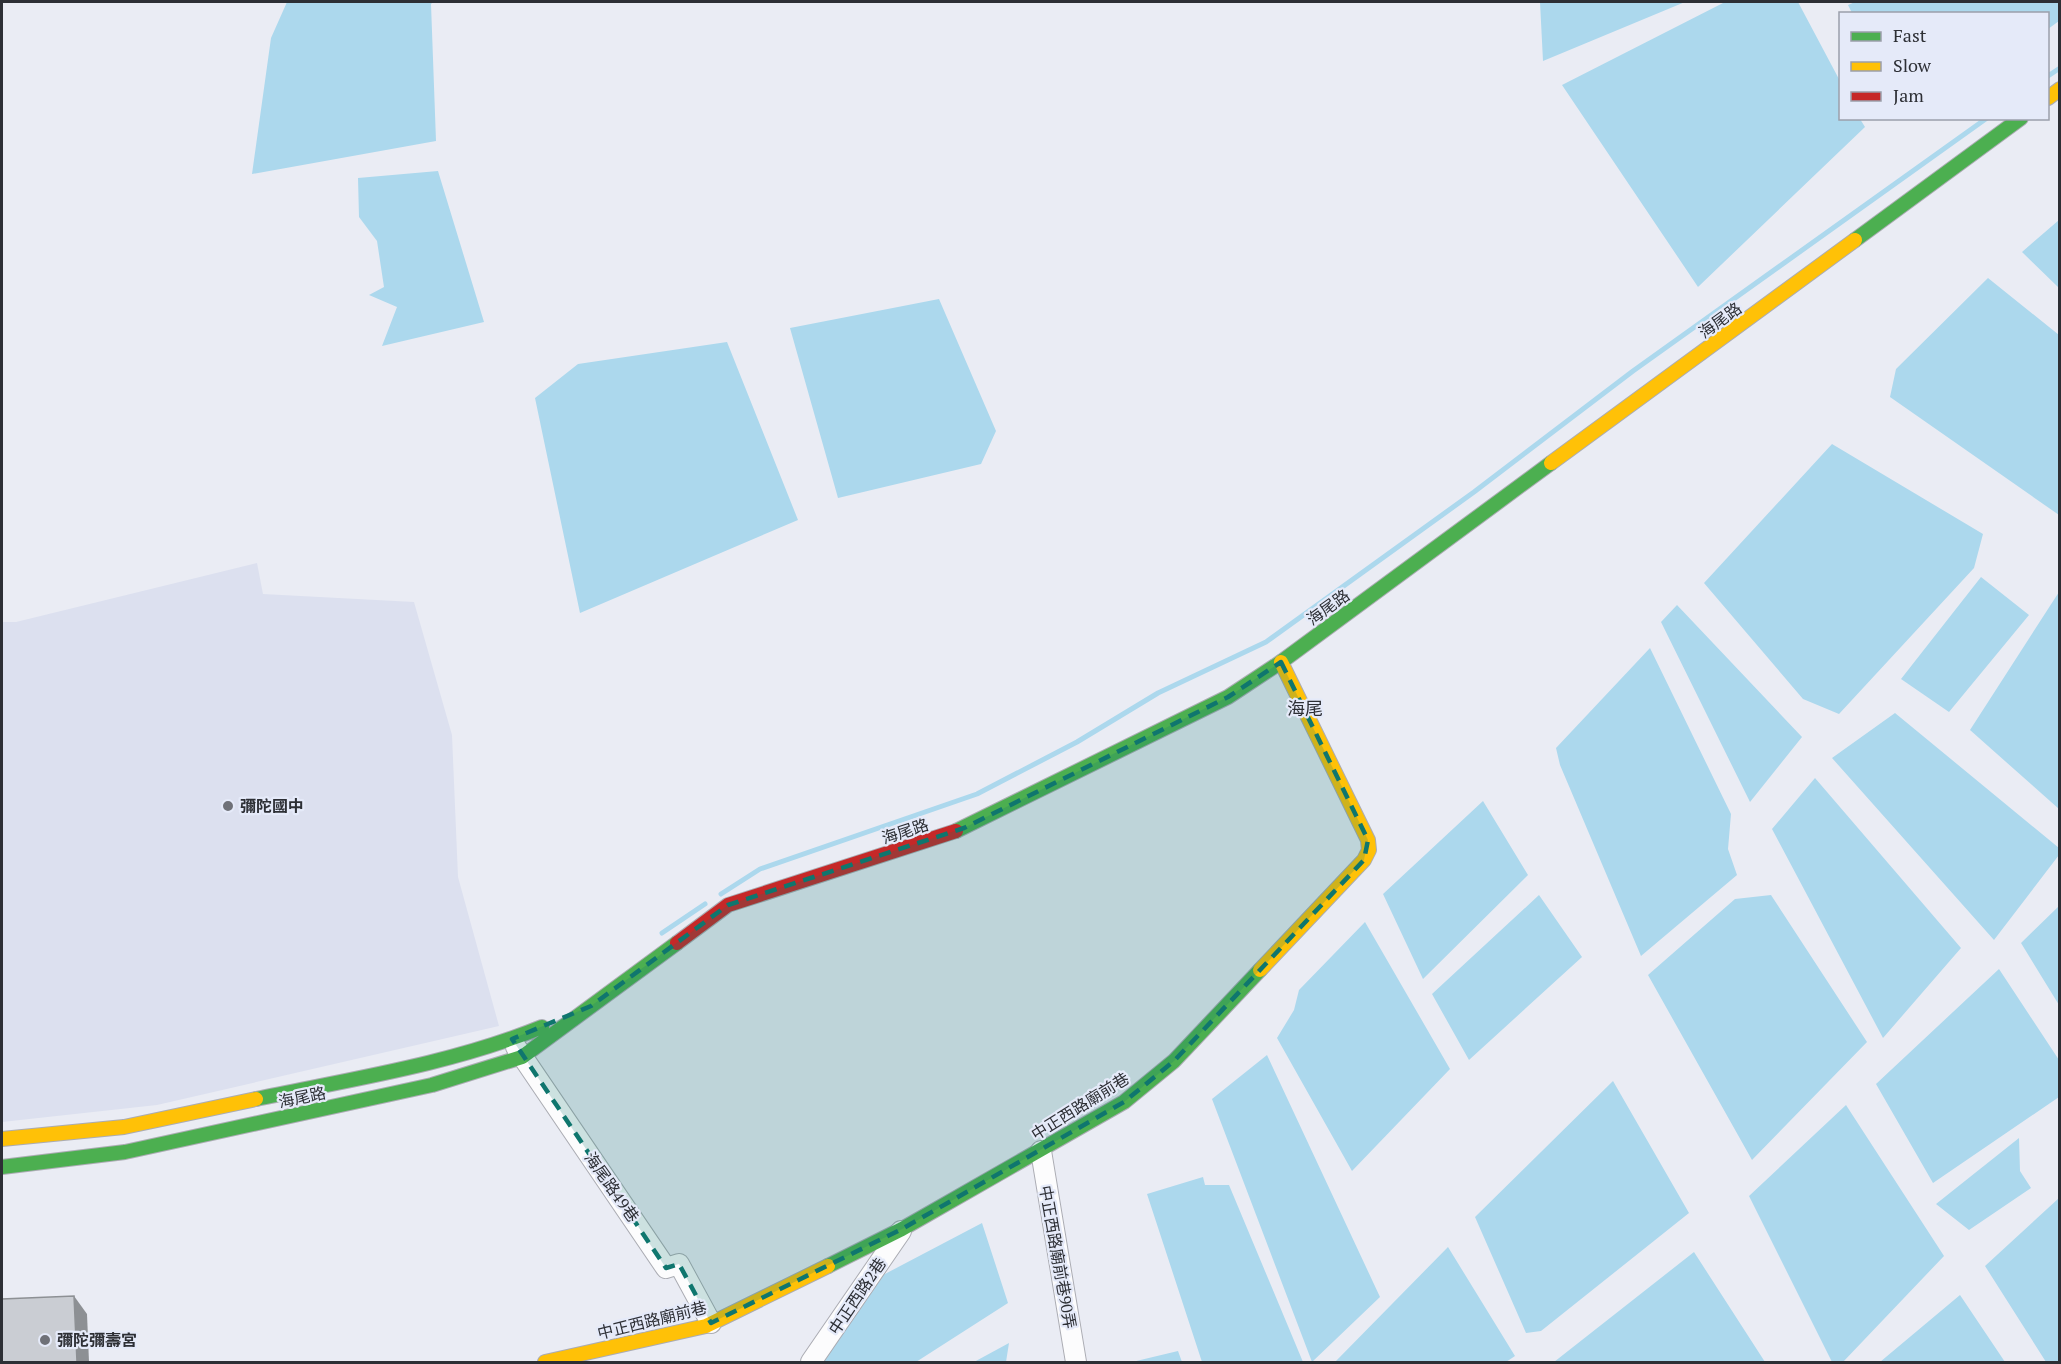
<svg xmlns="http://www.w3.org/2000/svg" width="2061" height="1364" viewBox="0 0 2061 1364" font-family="'PT Serif','Noto Sans TC',serif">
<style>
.built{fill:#dce0ef}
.water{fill:#acd8ed}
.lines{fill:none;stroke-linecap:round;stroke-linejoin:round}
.stream{stroke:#acd8ed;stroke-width:5}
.street-casing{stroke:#abacb3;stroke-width:22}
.fast-casing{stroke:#abacb3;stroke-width:16}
.slow-casing{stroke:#abacb3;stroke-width:16}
.jam-casing{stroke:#abacb3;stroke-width:16}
.street{stroke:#fcfcfd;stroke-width:20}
.fast{stroke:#4caf50;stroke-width:14}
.slow{stroke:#ffc107;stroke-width:14}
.jam{stroke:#c62828;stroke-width:14}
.shaded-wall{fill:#8d9094}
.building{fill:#cacdd3;stroke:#8d9094;stroke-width:1.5}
.marked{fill:#0f766e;fill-opacity:0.2;stroke:#0f766e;stroke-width:4.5;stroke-dasharray:12 8;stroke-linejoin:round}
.poi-dot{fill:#6f7178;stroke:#e5eaf9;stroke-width:2}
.labels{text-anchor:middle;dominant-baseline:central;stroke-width:4.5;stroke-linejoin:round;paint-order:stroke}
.street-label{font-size:16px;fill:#2d2f35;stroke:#e5eaf9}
.poi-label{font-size:16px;font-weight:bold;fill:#2d2f35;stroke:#e5eaf9;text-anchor:start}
.neighbourhood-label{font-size:18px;fill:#2d2f35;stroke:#e5eaf9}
</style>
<rect width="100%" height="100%" fill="#eaecf4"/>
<path class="built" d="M 257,563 L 263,594 L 414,602 L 452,735 L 458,877 L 499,1026 L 157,1105 L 2,1122 L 2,622 L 16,622 Z"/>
<path class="water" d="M 287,2 L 433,2 L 431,4 L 436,141 L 252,174 L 271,38 Z
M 1540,2 L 1685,2 L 1543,61 Z
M 1725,2 L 1798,2 L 1840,81 L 1840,118 L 1860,119 L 1865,127 L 1698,287 L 1562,85 Z
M 1855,2 L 2059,2 L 2059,21 L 2048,29 L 2048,14 L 1852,13 L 1848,5 Z
M 438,171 L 484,322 L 382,346 L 397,307 L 369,295 L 384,287 L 377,241 L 359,217 L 358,178 Z
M 2059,220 L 2059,288 L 2022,252 Z
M 1988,278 L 2059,335 L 2059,515 L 1890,397 L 1896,369 Z
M 939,299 L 996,431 L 981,464 L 838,498 L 790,328 Z
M 727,342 L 798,520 L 580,613 L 535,398 L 578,364 Z
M 1832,444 L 1983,534 L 1974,568 L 1839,714 L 1803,699 L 1704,583 Z
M 1981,577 L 2029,615 L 1949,712 L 1901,679 Z
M 2059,592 L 2059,809 L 1970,730 Z
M 1677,605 L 1802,737 L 1750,802 L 1661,622 Z
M 1650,648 L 1731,814 L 1728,849 L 1737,875 L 1641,956 L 1560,765 L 1556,748 Z
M 1895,713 L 2059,848 L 2059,855 L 1994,940 L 1832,758 Z
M 1815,778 L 1961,948 L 1883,1038 L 1772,829 Z
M 1483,801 L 1528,875 L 1423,979 L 1383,894 Z
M 1539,895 L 1582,957 L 1469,1060 L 1432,994 Z
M 1771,895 L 1867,1042 L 1752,1160 L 1648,975 L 1735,899 Z
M 2059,906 L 2059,1005 L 2021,943 Z
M 1365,922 L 1450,1069 L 1352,1171 L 1277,1038 L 1294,1010 L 1299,990 Z
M 1999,969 L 2059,1060 L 2059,1097 L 1933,1183 L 1876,1084 Z
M 1267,1055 L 1380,1297 L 1312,1362 L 1212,1099 Z
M 1613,1081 L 1689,1213 L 1541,1331 L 1526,1333 L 1475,1217 Z
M 1846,1105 L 1944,1256 L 1843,1362 L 1832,1362 L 1749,1196 Z
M 2019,1138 L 2020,1171 L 2031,1188 L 1969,1230 L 1936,1204 Z
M 1203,1177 L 1205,1185 L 1229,1185 L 1303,1362 L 1202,1362 L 1147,1194 Z
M 2059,1198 L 2059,1362 L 2046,1362 L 1985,1266 Z
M 982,1223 L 1008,1303 L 916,1362 L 816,1362 L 864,1285 Z
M 1448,1247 L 1515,1356 L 1506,1362 L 1335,1362 Z
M 1694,1252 L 1765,1362 L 1554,1362 Z
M 1960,1295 L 2005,1362 L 1880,1362 Z
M 1009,1343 L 1006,1362 L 974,1362 Z
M 1178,1351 L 1182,1362 L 1132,1362 Z"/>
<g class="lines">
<path class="stream" d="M 2048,76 L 2060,68
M 721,894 L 760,869 L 977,794 L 1077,742 L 1158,693 L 1266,642 L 1474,492 L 1633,371 L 1987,118
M 662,933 L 705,904"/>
<defs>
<path id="street" d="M 516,1047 L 666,1268 L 679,1264 L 711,1323
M 1041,1151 L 1076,1362
M 811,1362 L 901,1231"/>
<path id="fast" d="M 1855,240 L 2021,118
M 956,831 L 1228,697 L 1281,662 L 1551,463
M 256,1099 C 352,1079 451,1064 542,1027
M 2,1167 L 125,1152 L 432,1085 L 522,1057 L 677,943
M 828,1266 L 902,1229 L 1124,1102 L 1174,1061 L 1260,970"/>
<path id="slow" d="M 2048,98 L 2060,89
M 1551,463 L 1855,240
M 1260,970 L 1364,860 L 1369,850 L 1368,840 L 1281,662
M 2,1139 L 124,1127 L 256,1099
M 545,1362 L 706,1326 L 828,1266"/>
<path id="jam" d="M 677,943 L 728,905 L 956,831"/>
</defs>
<use href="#street" class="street-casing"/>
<use href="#fast" class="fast-casing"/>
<use href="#slow" class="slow-casing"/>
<use href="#jam" class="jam-casing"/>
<use href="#street" class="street"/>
<use href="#fast" class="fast"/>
<use href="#slow" class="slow"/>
<use href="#jam" class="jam"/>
</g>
<path class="shaded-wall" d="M 74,1296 L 87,1314 L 89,1362 L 77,1362 Z"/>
<path class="building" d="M 74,1296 L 77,1362 L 2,1362 L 2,1299 Z"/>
<path class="marked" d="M 1281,662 L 1368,840 L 1364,860 L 1174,1061 L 1124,1102 L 902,1229 L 711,1323 L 679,1264 L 666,1268 L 512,1039 L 591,1006 L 728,905 L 964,828 L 1228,697 Z"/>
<g class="poi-dot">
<circle cx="228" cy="806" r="6"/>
<circle cx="45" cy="1340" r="6"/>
</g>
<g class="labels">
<g class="street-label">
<text transform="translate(1720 320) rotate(-36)">海尾路</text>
<text transform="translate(1328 607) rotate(-36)">海尾路</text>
<text transform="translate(905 831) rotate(-18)">海尾路</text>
<text transform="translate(302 1097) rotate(-12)">海尾路</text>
<text transform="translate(1080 1106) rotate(-32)">中正西路廟前巷</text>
<text transform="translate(612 1187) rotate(55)">海尾路49巷</text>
<text transform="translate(1058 1257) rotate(80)">中正西路廟前巷90弄</text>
<text transform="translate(857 1296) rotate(-56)">中正西路2巷</text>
<text transform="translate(652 1320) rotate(-14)">中正西路廟前巷</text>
</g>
<g class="poi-label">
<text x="240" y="806">彌陀國中</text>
<text x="57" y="1340">彌陀彌壽宮</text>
</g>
<g class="neighbourhood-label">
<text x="1305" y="708">海尾</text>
</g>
</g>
<rect width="2061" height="1364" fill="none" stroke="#2d2f35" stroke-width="6"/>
<rect x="1839" y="12" width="210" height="108" fill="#e5eaf9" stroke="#9b9fab" stroke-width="1.5"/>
<rect x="1851" y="32" width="30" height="9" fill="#4caf50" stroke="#9b9fab" stroke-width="1.5"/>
<text x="1893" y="42" font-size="18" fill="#2d2f35">Fast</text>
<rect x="1851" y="62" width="30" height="9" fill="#ffc107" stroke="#9b9fab" stroke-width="1.5"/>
<text x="1893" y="72" font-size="18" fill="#2d2f35">Slow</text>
<rect x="1851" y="92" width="30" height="9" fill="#c62828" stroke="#9b9fab" stroke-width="1.5"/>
<text x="1893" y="102" font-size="18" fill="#2d2f35">Jam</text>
</svg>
